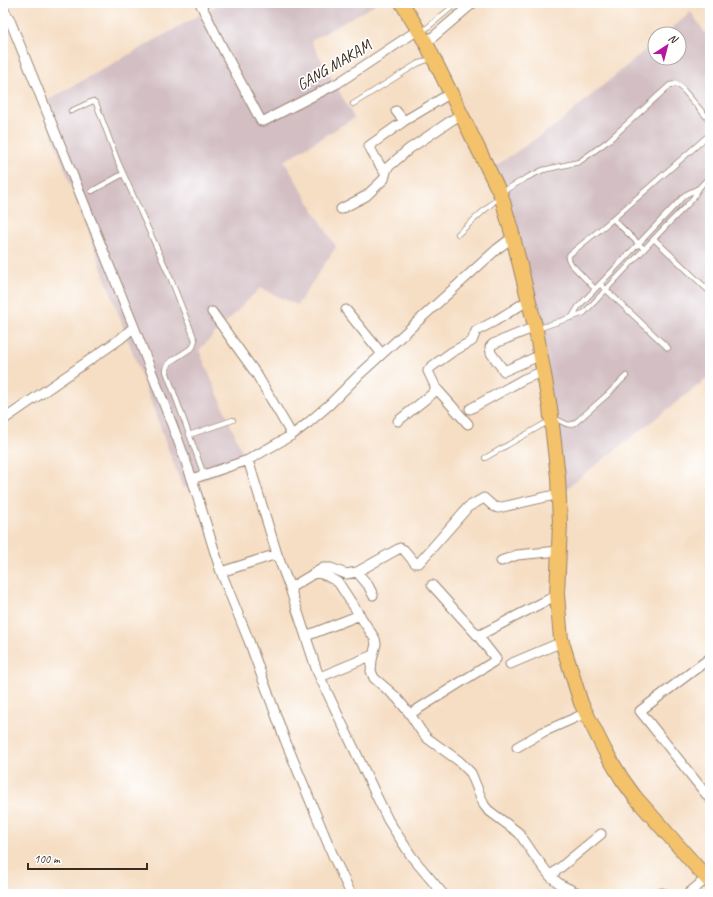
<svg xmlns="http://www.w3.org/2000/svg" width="713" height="897" viewBox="0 0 713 897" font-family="Caveat,sans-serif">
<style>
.industrial{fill:#d2bec3}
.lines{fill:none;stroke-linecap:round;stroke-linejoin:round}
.lane-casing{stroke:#988471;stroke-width:6}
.street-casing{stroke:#988471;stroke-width:11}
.primary-casing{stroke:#988471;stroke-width:16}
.lane{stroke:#fff;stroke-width:4.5}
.street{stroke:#fff;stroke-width:9}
.primary{stroke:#f3c26a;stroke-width:14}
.labels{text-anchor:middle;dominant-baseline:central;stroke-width:3.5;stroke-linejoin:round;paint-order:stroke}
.street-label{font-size:16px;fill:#3b2a1e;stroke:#fff}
</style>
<rect width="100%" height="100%" fill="#fff"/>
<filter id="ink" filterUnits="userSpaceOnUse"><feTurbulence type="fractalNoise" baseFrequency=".025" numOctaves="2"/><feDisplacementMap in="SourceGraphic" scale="8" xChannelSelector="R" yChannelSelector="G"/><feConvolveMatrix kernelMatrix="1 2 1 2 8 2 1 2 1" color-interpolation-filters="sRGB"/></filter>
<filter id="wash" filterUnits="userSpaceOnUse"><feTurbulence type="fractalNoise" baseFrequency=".012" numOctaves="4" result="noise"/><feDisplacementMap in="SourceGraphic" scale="16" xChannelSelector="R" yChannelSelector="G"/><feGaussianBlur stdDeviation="0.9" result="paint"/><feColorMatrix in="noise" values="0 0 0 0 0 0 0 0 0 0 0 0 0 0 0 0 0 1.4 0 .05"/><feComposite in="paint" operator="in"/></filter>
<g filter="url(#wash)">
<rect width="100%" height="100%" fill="#f6dec4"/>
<path class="industrial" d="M 221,3 L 378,3 L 311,41 L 354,118 L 284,161 L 336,247 L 297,305 L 260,288 L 199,350 L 246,461 L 183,489 L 41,104 Z
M 691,12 L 710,40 L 710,376 L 559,494 L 543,321 L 491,169 L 556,125 L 655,42 L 655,58 L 679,58 L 679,34 L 665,34 Z"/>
</g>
<g filter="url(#ink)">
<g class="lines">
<defs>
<path id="lane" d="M 422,32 L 457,3
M 353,104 L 417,64 L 432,58
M 71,111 L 93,101 L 96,103 L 118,162 L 170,277 L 195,340 L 193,347 L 170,362 L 167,366 L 166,371 L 204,475
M 92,191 L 123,174
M 502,192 L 526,178 L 543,170 L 579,162 L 608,141 L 670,85 L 676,84 L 680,86 L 710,121
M 613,219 L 644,249
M 458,234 L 499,197
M 654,239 L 710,292
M 600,284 L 668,348
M 595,289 L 571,264 L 568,258 L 570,254 L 613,219 L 710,134
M 572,317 L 578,307 L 685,195 L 699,188
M 537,329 L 584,313 L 666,226 L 692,200 L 699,188 L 710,176
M 189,435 L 233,420
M 485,458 L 551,420 C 551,420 557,420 558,420 C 566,423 567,427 575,423 L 607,395 L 626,376"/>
<path id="street" d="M 200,3 L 223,49 L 261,121 L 264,121 L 338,83 L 418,30
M 3,9 L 9,18 L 134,327 L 178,440 L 192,479
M 426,43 L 473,3
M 396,111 L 404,121 L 451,93
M 385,173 L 376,159 L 369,146 L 404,121
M 341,209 L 366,196 L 384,179 L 387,168 L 409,149 L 461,114
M 346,310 L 382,354
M 212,312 L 257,375 L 292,435
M 535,327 L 493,344 L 490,347 L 491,353 L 504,371 L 541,355
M 436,388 L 468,424
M 470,409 L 524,379 L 544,371
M 3,420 L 120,339 L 134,327
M 398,421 L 432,394 L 436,388 L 428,371 L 431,367 L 452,352 L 472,341 L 476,331 L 495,321 L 529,300
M 248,460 L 277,554 L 290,588 L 317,671 L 388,820 L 412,857 L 443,894
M 501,561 L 517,555 L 559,551
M 221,572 L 277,554
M 316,572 L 327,576 L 338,582 L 375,639 L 376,644 L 372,660 L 371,671 L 374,678 L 396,697 L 410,714 L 421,731 L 427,738 L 459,761 L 471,773 L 484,805 L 488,810 L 519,833 L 534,855 L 550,876 L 561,885 L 580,894
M 357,572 L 400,548 L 404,550 L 415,563 L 419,563 L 468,507 L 484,498 L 493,506 L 498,508 L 559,494
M 290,588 L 323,568 L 331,568 L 346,574 L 357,572 L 368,585 L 373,595
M 306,636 L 360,615
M 478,636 L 557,595
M 710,658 L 640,711 L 710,799
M 510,664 L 562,642
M 320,677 L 373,655
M 410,714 L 493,662 L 496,659 L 478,636 L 432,585
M 517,747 L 543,732 L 586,713
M 550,876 L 601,834
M 662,893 L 666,894
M 351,894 L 334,858 L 285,740 L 249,641 L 221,572 L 192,479 L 248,460 L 292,435 L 308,423 L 330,404 L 359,375 L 497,249 L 513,237
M 688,894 L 707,878"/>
<path id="primary" d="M 402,3 L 426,43 L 501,195 L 513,237 L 536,330 L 550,408 L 558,477 L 560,523 L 557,595 L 561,639 L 581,703 L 605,751 L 622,779 L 635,797 L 710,882"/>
</defs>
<use href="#lane" class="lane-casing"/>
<use href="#street" class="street-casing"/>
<use href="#primary" class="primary-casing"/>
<use href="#lane" class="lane"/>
<use href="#street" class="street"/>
<use href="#primary" class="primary"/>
</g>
</g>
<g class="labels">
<g class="street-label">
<text transform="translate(334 65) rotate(-31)">GANG MAKAM</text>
</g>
</g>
<rect width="713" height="897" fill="none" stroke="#fff" stroke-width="16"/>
<g transform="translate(667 46) rotate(36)"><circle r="19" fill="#ffffff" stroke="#b1aaa5"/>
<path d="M0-3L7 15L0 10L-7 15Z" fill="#b5179e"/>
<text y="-6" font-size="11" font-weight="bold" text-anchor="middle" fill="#3b2a1e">N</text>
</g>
<path d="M28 863v6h119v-6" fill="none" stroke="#3b2a1e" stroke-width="2"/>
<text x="34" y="863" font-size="12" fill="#3b2a1e" stroke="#ffffff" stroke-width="3" paint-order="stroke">100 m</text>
</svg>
